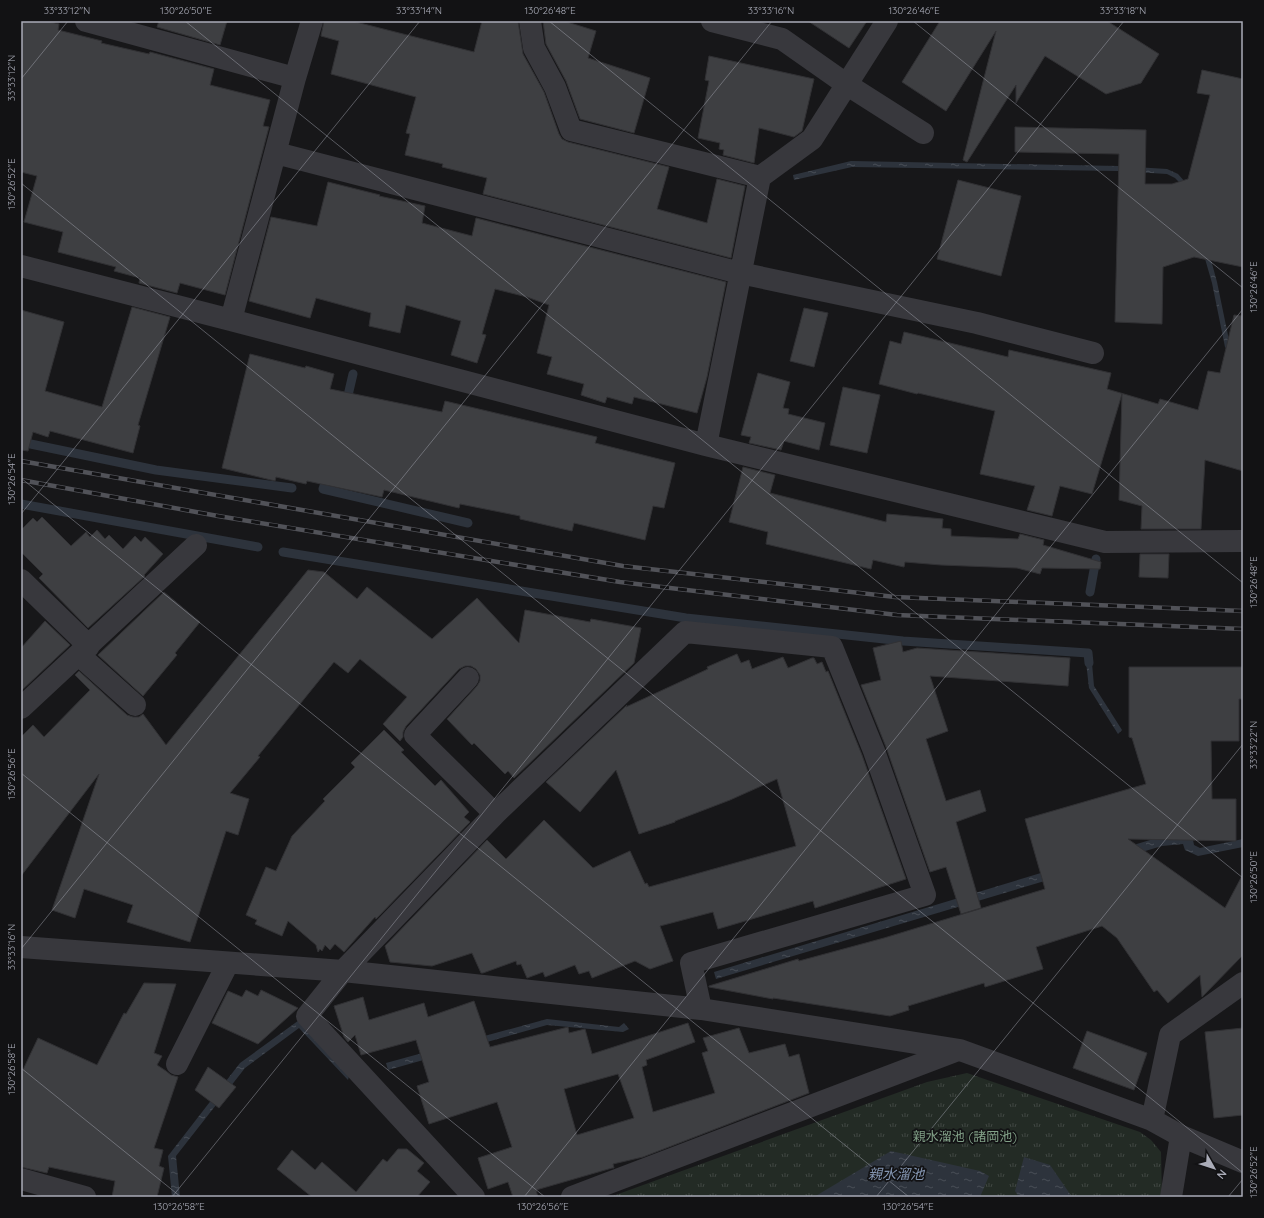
<svg xmlns="http://www.w3.org/2000/svg" width="1264" height="1218" viewBox="0 0 1264 1218" font-family="Quicksand,'Noto Sans JP',sans-serif">
<style>
.park{fill:url(#park-tufts)}
.water{fill:url(#water-ripples)}
.lines{fill:none;stroke-linecap:round;stroke-linejoin:round}
.stream{stroke:#2d333c;stroke-width:9}
.building{fill:#3e3f42;stroke:#313134;fill-rule:evenodd}
.minor{stroke:#38383d;stroke-width:22}
.rail-casing{stroke:#515258;stroke-width:4.5}
.rail{stroke:#121214;stroke-width:3;stroke-dasharray:9;stroke-linecap:butt}
.ticks{fill:none;stroke:#aaacb8;stroke-width:1;stroke-opacity:0.45}
.labels{text-anchor:middle;dominant-baseline:central;stroke-width:3.5;stroke-linejoin:round;paint-order:stroke}
.park-label{font-size:13px;fill:#82a188;stroke:#121214}
.water-label{font-size:14px;font-style:italic;fill:#8394b0;stroke:#121214}
.neatline{fill:none;stroke:#aaacb8;stroke-width:1.5}
.ticks-label{font-size:10px;text-anchor:middle;fill:#aaacb8}
</style>
<defs>
<pattern id="park-tufts" width="24" height="20" patternUnits="userSpaceOnUse"><rect width="24" height="20" fill="#232b25"/><path d="M3 7l-1-3M5 7V3M7 7l1-3M15 17l-1-3M17 17v-4M19 17l1-3" fill="none" stroke="#404743"/></pattern>
<pattern id="water-ripples" width="26" height="14" patternUnits="userSpaceOnUse"><rect width="26" height="14" fill="#2d333c"/><path d="M2 4q2-2 4 0t4 0M15 11q2-2 4 0t4 0" fill="none" stroke="#494e56"/></pattern>
</defs>
<rect width="100%" height="100%" fill="#171719"/>
<path class="park" d="M 967,1073 L 1140,1132 L 1151,1140 L 1161,1152 L 1162,1197 L 610,1197 L 927,1082 Z"/>
<path class="water" d="M 851,161 L 1118,166 L 1167,169 L 1178,174 L 1185,182 L 1195,201 L 1217,282 L 1230,345 L 1230,353 L 1225,347 L 1212,283 L 1189,203 L 1182,185 L 1175,178 L 1167,174 L 1118,171 L 852,167 L 794,180 L 793,175 Z
M 1091,652 L 1094,686 L 1122,730 L 1118,734 L 1089,688 L 1085,653 Z
M 1160,837 L 1193,840 L 1194,845 L 1200,848 L 1243,839 L 1243,847 L 1198,856 L 1185,850 L 1183,844 L 1162,846 L 716,979 L 714,972 Z
M 302,1018 L 349,1076 L 348,1080 L 299,1028 L 245,1068 L 176,1156 L 180,1197 L 172,1197 L 168,1156 L 240,1063 Z
M 547,1019 L 619,1027 L 624,1023 L 629,1029 L 623,1032 L 547,1025 L 388,1070 L 386,1063 Z
M 891,1151 L 980,1171 L 989,1176 L 980,1197 L 814,1197 Z
M 1024,1157 L 1050,1165 L 1072,1197 L 1019,1197 L 1015,1191 Z"/>
<g class="lines">
<path class="stream" d="M 346,404 L 353,374
M 21,442 L 156,470 L 292,488
M 328,474 L 323,489 L 468,523
M 21,504 L 258,547
M 283,552 L 686,618 L 903,641 L 1088,653 L 1089,663
M 1090,592 L 1096,559"/>
</g>
<path class="building" d="M 21,21 L 47,21 L 59,24 L 58,30 L 102,41 L 101,43 L 149,54 L 150,52 L 214,69 L 210,85 L 270,100 L 263,126 L 269,127 L 225,295 L 180,283 L 177,293 L 139,283 L 140,278 L 114,271 L 116,267 L 58,252 L 63,232 L 24,222 L 37,176 L 21,172 Z
M 159,21 L 227,21 L 220,45 L 157,27 Z
M 324,21 L 352,21 L 474,52 L 482,21 L 518,21 L 523,54 L 544,92 L 559,134 L 562,139 L 568,142 L 669,167 L 657,209 L 707,223 L 717,179 L 745,186 L 731,258 L 483,194 L 487,178 L 442,167 L 443,164 L 405,155 L 410,134 L 406,133 L 416,97 L 331,74 L 339,41 L 321,36 Z
M 543,21 L 564,21 L 596,31 L 588,58 L 650,78 L 634,133 L 580,119 L 566,81 L 546,44 Z
M 808,21 L 867,21 L 849,48 Z
M 940,21 L 1107,21 L 1159,54 L 1141,83 L 1106,94 L 1045,56 L 1016,103 L 1016,85 L 967,162 L 963,160 L 996,31 L 946,111 L 902,82 Z
M 709,56 L 814,79 L 802,131 L 794,137 L 759,128 L 754,163 L 723,155 L 724,150 L 719,149 L 720,143 L 698,138 L 709,81 L 705,80 Z
M 1202,70 L 1243,79 L 1243,267 L 1194,257 L 1163,267 L 1162,324 L 1115,322 L 1119,154 L 1015,152 L 1015,127 L 1146,130 L 1145,184 L 1172,184 L 1188,179 L 1210,95 L 1197,93 Z
M 958,180 L 1021,196 L 1001,276 L 937,259 Z
M 328,182 L 380,195 L 379,196 L 425,206 L 422,223 L 472,236 L 476,218 L 726,282 L 707,377 L 697,413 L 634,397 L 632,404 L 607,397 L 605,403 L 581,395 L 584,384 L 547,374 L 552,357 L 537,353 L 549,305 L 527,297 L 495,289 L 482,334 L 486,335 L 477,363 L 451,355 L 461,321 L 406,305 L 400,333 L 369,326 L 371,313 L 316,298 L 310,318 L 249,301 L 271,217 L 317,226 Z
M 132,307 L 170,317 L 138,425 L 140,426 L 133,453 L 50,431 L 48,437 L 33,432 L 28,451 L 21,450 L 21,310 L 64,322 L 45,391 L 102,407 Z
M 804,308 L 828,313 L 814,367 L 790,361 Z
M 1234,315 L 1243,316 L 1243,471 L 1205,460 L 1201,529 L 1141,529 L 1142,506 L 1119,500 L 1122,394 L 1092,494 L 1060,486 L 1052,516 L 1027,510 L 1035,486 L 980,474 L 995,411 L 918,393 L 917,394 L 879,384 L 890,341 L 901,344 L 904,332 L 1008,357 L 1009,350 L 1111,373 L 1107,389 L 1158,404 L 1160,399 L 1198,410 L 1208,371 L 1220,373 Z
M 250,354 L 305,368 L 306,366 L 334,374 L 330,389 L 442,412 L 445,401 L 597,437 L 595,443 L 675,463 L 664,508 L 653,506 L 645,540 L 574,523 L 572,531 L 520,519 L 520,516 L 460,504 L 459,508 L 384,490 L 382,497 L 307,481 L 306,484 L 276,477 L 275,481 L 222,468 Z
M 758,373 L 790,382 L 783,408 L 789,409 L 788,414 L 825,423 L 819,450 L 784,441 L 781,450 L 749,443 L 751,437 L 741,435 Z
M 843,387 L 880,395 L 867,453 L 830,445 Z
M 743,467 L 775,475 L 770,493 L 886,522 L 887,514 L 943,519 L 942,528 L 951,529 L 951,536 L 1018,539 L 1020,534 L 1044,540 L 1043,545 L 1101,562 L 1100,569 L 1042,568 L 1040,574 L 1017,568 L 941,565 L 905,562 L 904,567 L 873,560 L 871,569 L 766,544 L 768,532 L 729,522 Z
M 42,517 L 71,546 L 86,532 L 90,537 L 97,530 L 105,539 L 109,535 L 123,549 L 135,536 L 141,542 L 145,537 L 163,554 L 144,575 L 145,576 L 88,628 L 39,578 L 43,574 L 21,552 L 21,530 L 33,518 L 37,522 Z
M 1140,554 L 1169,554 L 1168,578 L 1139,577 Z
M 308,570 L 324,572 L 357,599 L 367,587 L 432,639 L 477,598 L 519,643 L 525,610 L 590,622 L 591,619 L 641,628 L 634,663 L 514,778 L 508,771 L 505,774 L 474,743 L 472,745 L 447,719 L 477,686 L 480,681 L 480,675 L 476,669 L 471,666 L 465,666 L 459,669 L 406,726 L 403,732 L 403,737 L 400,741 L 383,724 L 407,697 L 360,659 L 348,673 L 334,662 L 258,756 L 260,757 L 230,793 L 249,799 L 238,835 L 226,831 L 190,942 L 127,922 L 133,905 L 84,889 L 75,918 L 52,910 L 99,774 L 21,876 L 21,737 L 33,725 L 44,737 L 90,690 L 75,675 L 79,671 L 127,715 L 133,717 L 139,717 L 143,714 L 166,745 Z
M 164,592 L 200,622 L 175,653 L 177,655 L 143,696 L 98,655 Z
M 45,621 L 70,645 L 21,691 L 21,648 Z
M 901,641 L 903,652 L 917,648 L 1070,658 L 1068,686 L 930,676 L 948,731 L 926,739 L 946,801 L 980,790 L 986,811 L 956,822 L 981,908 L 961,914 L 946,867 L 930,872 L 886,747 L 861,685 L 881,680 L 873,648 Z
M 737,654 L 741,663 L 749,660 L 752,669 L 783,657 L 788,668 L 812,658 L 814,658 L 817,664 L 822,662 L 826,672 L 828,671 L 862,755 L 906,879 L 815,908 L 813,901 L 718,929 L 713,912 L 660,926 L 673,961 L 650,969 L 635,961 L 592,978 L 589,971 L 579,974 L 575,965 L 545,977 L 543,972 L 527,978 L 521,964 L 517,965 L 516,961 L 483,973 L 481,973 L 472,953 L 432,966 L 390,962 L 385,946 L 487,840 L 506,859 L 544,820 L 593,868 L 630,851 L 645,884 L 647,883 L 649,887 L 796,846 L 777,779 L 730,800 L 675,821 L 675,822 L 639,834 L 616,770 L 580,812 L 546,782 L 627,705 L 626,707 L 708,669 L 707,667 Z
M 1129,667 L 1243,667 L 1243,699 L 1239,699 L 1239,741 L 1211,741 L 1212,799 L 1236,799 L 1236,841 L 1128,839 L 1225,908 L 1243,874 L 1243,955 L 1203,996 L 1202,997 L 1200,975 L 1168,1003 L 1157,990 L 1154,992 L 1117,938 L 1102,926 L 1036,947 L 1043,969 L 985,987 L 984,983 L 908,1006 L 909,1010 L 890,1016 L 773,998 L 773,999 L 709,987 L 709,986 L 798,959 L 799,961 L 884,938 L 1045,889 L 1025,819 L 1146,784 L 1132,738 L 1129,737 Z
M 384,730 L 404,750 L 401,752 L 435,786 L 441,780 L 469,812 L 464,817 L 470,822 L 376,919 L 375,917 L 344,952 L 335,944 L 330,950 L 325,945 L 322,951 L 320,949 L 318,952 L 316,945 L 288,921 L 282,936 L 255,924 L 257,920 L 246,915 L 266,867 L 276,871 L 292,836 L 325,801 L 323,799 L 355,767 L 351,763 Z
M 144,983 L 176,984 L 154,1053 L 162,1056 L 157,1065 L 166,1071 L 171,1075 L 178,1077 L 154,1148 L 163,1150 L 159,1166 L 164,1168 L 157,1197 L 112,1197 L 115,1181 L 49,1167 L 47,1173 L 21,1167 L 21,1074 L 38,1038 L 97,1065 L 124,1013 L 126,1014 Z
M 246,990 L 258,996 L 261,990 L 298,1008 L 258,1044 L 212,1023 L 228,991 L 242,997 Z
M 363,997 L 369,1020 L 424,1003 L 428,1017 L 474,1001 L 490,1047 L 568,1027 L 569,1033 L 585,1029 L 592,1054 L 688,1023 L 695,1042 L 646,1060 L 647,1065 L 642,1067 L 653,1112 L 715,1093 L 702,1053 L 708,1051 L 703,1038 L 739,1028 L 749,1053 L 785,1044 L 789,1057 L 799,1054 L 809,1093 L 643,1157 L 613,1164 L 614,1168 L 612,1168 L 536,1190 L 538,1197 L 513,1197 L 508,1182 L 488,1189 L 478,1158 L 512,1147 L 497,1102 L 429,1124 L 417,1086 L 429,1082 L 416,1040 L 361,1055 L 355,1035 L 348,1042 L 344,1037 L 334,1006 ZM 618,1074 L 634,1118 L 577,1135 L 564,1089 Z
M 1243,1028 L 1243,1115 L 1214,1118 L 1205,1032 Z
M 1087,1031 L 1147,1053 L 1134,1090 L 1073,1068 Z
M 208,1067 L 236,1087 L 219,1108 L 195,1090 Z
M 398,1149 L 407,1149 L 424,1163 L 417,1171 L 430,1182 L 417,1197 L 312,1197 L 277,1169 L 292,1150 L 315,1170 L 322,1162 L 356,1192 L 383,1159 L 387,1162 Z"/>
<g class="lines">
<path class="minor" d="M 86,21 L 295,78
M 530,21 L 534,48 L 555,87 L 571,130 L 760,177
M 712,21 L 782,39 L 846,84 L 923,133
M 276,153 L 740,273 L 977,323 L 1093,353
M 21,266 L 231,320 L 706,445 L 1105,542 L 1243,541
M 231,320 L 295,78 L 312,21
M 706,445 L 760,177 L 812,139 L 887,21
M 21,580 L 89,646
M 79,655 L 135,705
M 468,678 L 415,735 L 495,814
M 21,708 L 196,545
M 21,947 L 343,971 L 701,1009 L 960,1050 L 1152,1120 L 1181,1136 L 1243,1162
M 177,1064 L 228,963
M 1152,1120 L 1170,1035 L 1243,983
M 21,1179 L 85,1197
M 474,1197 L 307,1016 L 343,971 L 495,814 L 685,632 L 832,647 L 874,751 L 925,895 L 691,963 L 701,1009
M 572,1197 L 958,1050
M 1171,1197 L 1181,1136"/>
<defs>
<path id="rail" d="M 21,461 L 623,566 L 895,597 L 1243,611
M 21,480 L 218,516 L 620,582 L 897,615 L 1243,629"/>
</defs>
<use href="#rail" class="rail-casing"/>
<use href="#rail" class="rail"/>
</g>
<path class="ticks" d="M 185,21 L 1243,878M 549,21 L 1243,583M 913,21 L 1243,288M 21,79 L 68,21M 21,183 L 1243,1173M 21,478 L 909,1197M 21,514 L 420,21M 21,773 L 545,1197M 21,949 L 772,21M 21,1068 L 181,1197M 172,1197 L 1124,21M 524,1197 L 1243,309M 876,1197 L 1243,744M 1228,1197 L 1243,1179"/>
<g class="labels">
<g class="park-label">
<text x="965" y="1136">親水溜池 (諸岡池)</text>
</g>
<g class="water-label">
<text x="896" y="1174">親水溜池</text>
</g>
</g>
<rect width="1264" height="1218" fill="none" stroke="#121214" stroke-width="44"/>
<g transform="translate(1214 1168) rotate(129)" stroke="#121214" stroke-width="3" paint-order="stroke">
<path d="M0-3L7 15L0 10L-7 15Z" fill="#aaacb8"/>
<text y="-6" font-size="11" font-weight="bold" text-anchor="middle" fill="#aaacb8">N</text>
</g>
<rect x="22" y="22" width="1220" height="1174" class="neatline"/>
<g class="ticks-label">
<text x="67" y="14">33°33'12"N</text>
<text x="186" y="14">130°26'50"E</text>
<text x="419" y="14">33°33'14"N</text>
<text x="550" y="14">130°26'48"E</text>
<text x="771" y="14">33°33'16"N</text>
<text x="914" y="14">130°26'46"E</text>
<text x="1123" y="14">33°33'18"N</text>
<text transform="translate(11 78) rotate(-90)" y="4">33°33'12"N</text>
<text transform="translate(11 184) rotate(-90)" y="4">130°26'52"E</text>
<text transform="translate(1253 287) rotate(-90)" y="4">130°26'46"E</text>
<text transform="translate(11 479) rotate(-90)" y="4">130°26'54"E</text>
<text transform="translate(1253 582) rotate(-90)" y="4">130°26'48"E</text>
<text transform="translate(1253 745) rotate(-90)" y="4">33°33'22"N</text>
<text transform="translate(11 774) rotate(-90)" y="4">130°26'56"E</text>
<text transform="translate(1253 877) rotate(-90)" y="4">130°26'50"E</text>
<text transform="translate(11 947) rotate(-90)" y="4">33°33'16"N</text>
<text transform="translate(11 1069) rotate(-90)" y="4">130°26'58"E</text>
<text transform="translate(1253 1172) rotate(-90)" y="4">130°26'52"E</text>
<text x="179" y="1210">130°26'58"E</text>
<text x="543" y="1210">130°26'56"E</text>
<text x="908" y="1210">130°26'54"E</text>
</g>
</svg>
